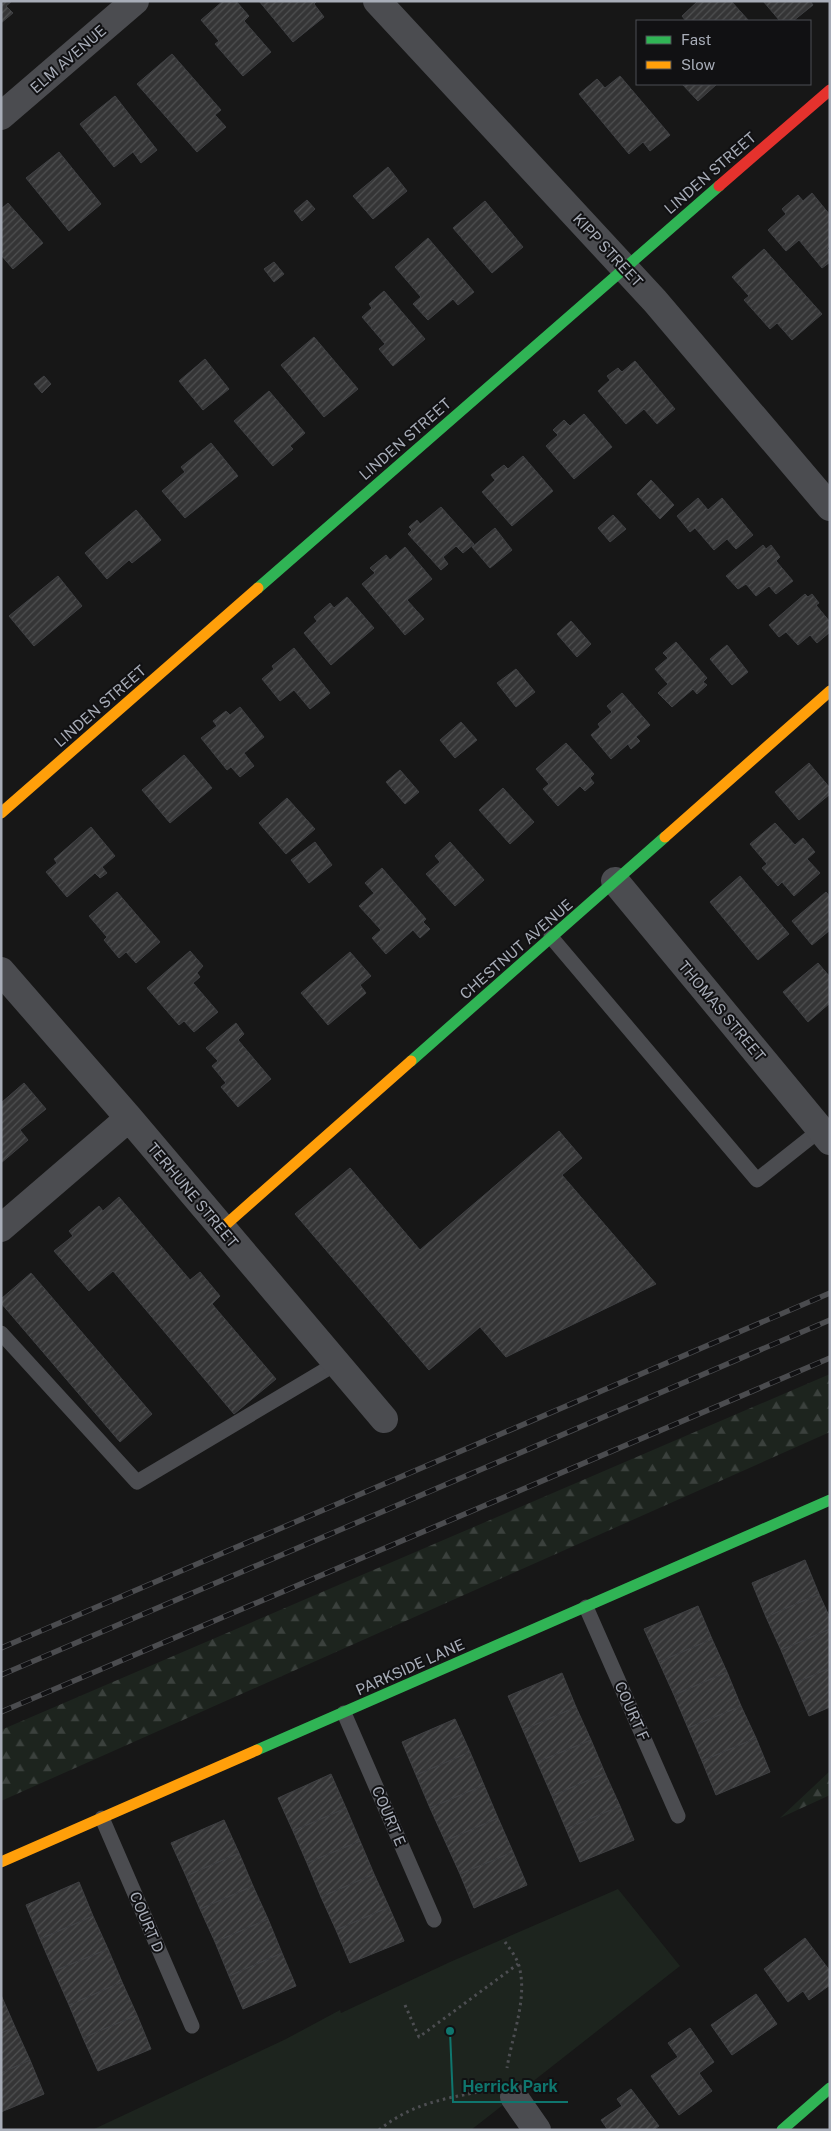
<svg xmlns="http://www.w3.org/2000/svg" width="831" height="2131" viewBox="0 0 831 2131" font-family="'Public Sans',sans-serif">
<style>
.forest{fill:url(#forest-firs)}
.park{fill:#1d241e}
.building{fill:url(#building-hatch);stroke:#3f4043}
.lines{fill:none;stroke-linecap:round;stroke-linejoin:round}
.path{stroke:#4d4e52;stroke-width:3;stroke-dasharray:2.5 4;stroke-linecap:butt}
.lane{stroke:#4b4c50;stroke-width:15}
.street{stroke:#4b4c50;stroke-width:28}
.fast{stroke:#30b455;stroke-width:11}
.slow{stroke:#ff9f0a;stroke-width:11}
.jam{stroke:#e5322d;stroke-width:11}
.rail-casing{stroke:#4b4c4f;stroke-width:5.5}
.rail{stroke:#111113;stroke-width:4;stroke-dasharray:11;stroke-linecap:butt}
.labels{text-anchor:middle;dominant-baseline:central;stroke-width:4;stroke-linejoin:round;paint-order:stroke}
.street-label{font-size:15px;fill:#a8adb8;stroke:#111113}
.leader{fill:none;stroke:#0f766e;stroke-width:2}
.callout-dot{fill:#0f766e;stroke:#111113;stroke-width:2}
.callout-label{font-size:16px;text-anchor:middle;font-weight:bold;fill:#0f766e;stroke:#111113;stroke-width:4;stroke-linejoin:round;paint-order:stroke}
</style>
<defs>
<pattern id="forest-firs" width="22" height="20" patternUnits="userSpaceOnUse" patternTransform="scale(1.25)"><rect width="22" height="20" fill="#1d241e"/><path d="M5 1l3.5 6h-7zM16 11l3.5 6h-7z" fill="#3b413d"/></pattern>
<pattern id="building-hatch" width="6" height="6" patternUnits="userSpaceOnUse" patternTransform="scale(1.25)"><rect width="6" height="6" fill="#353536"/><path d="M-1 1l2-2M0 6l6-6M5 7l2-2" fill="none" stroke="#4f5051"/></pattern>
</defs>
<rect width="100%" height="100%" fill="#171717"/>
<path class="forest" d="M 830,1374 L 830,1432 L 1,1801 L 1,1730 Z
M 830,1771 L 830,1795 L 780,1818 Z"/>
<path class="park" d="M 618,1889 L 680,1966 L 471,2130 L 92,2130 L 286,2039 L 340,2010 L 341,2013 L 450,1962 Z"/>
<path class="building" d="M 1,1 L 12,1 L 6,6 L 13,13 L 1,23 Z
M 223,1 L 236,1 L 249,16 L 244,21 L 271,52 L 243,76 L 215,44 L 219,41 L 201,20 Z
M 259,1 L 317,1 L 314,4 L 324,17 L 293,42 Z
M 698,1 L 731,1 L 749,21 L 686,21 L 682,16 Z
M 763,1 L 810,1 L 813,5 L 793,21 L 780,21 Z
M 172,54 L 221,110 L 215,115 L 226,127 L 197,152 L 137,84 Z
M 620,76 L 670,135 L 650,151 L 643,142 L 629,154 L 579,94 L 597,79 L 605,88 Z
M 682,84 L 717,84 L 698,101 Z
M 115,96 L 157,150 L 141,163 L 133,152 L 114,167 L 80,124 Z
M 59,152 L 101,204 L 69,231 L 26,178 Z
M 388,167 L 407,191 L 373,219 L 353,196 Z
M 812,193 L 830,215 L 830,246 L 827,248 L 830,251 L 830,262 L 822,268 L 799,240 L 786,251 L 768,230 L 786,214 L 782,209 L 798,195 L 803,201 Z
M 307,200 L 315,209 L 302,221 L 294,211 Z
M 485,201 L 523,247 L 492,273 L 453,228 Z
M 8,203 L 43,243 L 13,269 L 1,255 L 1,209 Z
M 428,238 L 474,292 L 458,305 L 453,299 L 428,320 L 413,304 L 421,297 L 395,267 Z
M 764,249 L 822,314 L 792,340 L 777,323 L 770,329 L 744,300 L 749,296 L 732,277 Z
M 274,262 L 284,274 L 274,282 L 264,269 Z
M 384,291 L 425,339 L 393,366 L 379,349 L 385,344 L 362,317 L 372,308 L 369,304 Z
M 314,337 L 358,389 L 324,417 L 281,365 Z
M 205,359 L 229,389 L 203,410 L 179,381 Z
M 635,361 L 675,409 L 657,424 L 644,409 L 626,424 L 598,391 L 610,380 L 607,376 L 618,368 L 622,372 Z
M 44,376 L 51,384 L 42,393 L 34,384 Z
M 269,391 L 305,433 L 290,446 L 293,449 L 273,466 L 234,421 Z
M 584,414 L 612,447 L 574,479 L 546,446 L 558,435 L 553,430 L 564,420 L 570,426 Z
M 211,443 L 238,476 L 185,518 L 162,491 L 185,472 L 181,467 Z
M 523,456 L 553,491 L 512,526 L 482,492 L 495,480 L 491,475 L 504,465 L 508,469 Z
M 651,480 L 674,505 L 660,519 L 637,494 Z
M 698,498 L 708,510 L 722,498 L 753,535 L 736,549 L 727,539 L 714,550 L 695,528 L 690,532 L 677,516 Z
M 441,507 L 474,544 L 463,553 L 456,546 L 443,557 L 448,564 L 441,570 L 408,534 L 412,530 L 409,527 L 417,520 L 420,524 Z
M 136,510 L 161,540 L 132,563 L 129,560 L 107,579 L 85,553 Z
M 613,515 L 626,529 L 610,542 L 598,528 Z
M 495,528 L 512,550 L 490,568 L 472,547 Z
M 763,545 L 766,549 L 771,545 L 780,557 L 776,561 L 793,581 L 776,594 L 769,586 L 756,596 L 746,584 L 738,589 L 726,576 Z
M 405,547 L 432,579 L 407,600 L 424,619 L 405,635 L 362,584 L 375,573 L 370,568 L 386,555 L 390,560 Z
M 58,576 L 82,606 L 34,646 L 9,616 Z
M 805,594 L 808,597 L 812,594 L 819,603 L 816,605 L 830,622 L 830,632 L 817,643 L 810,635 L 798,645 L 786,632 L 779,637 L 769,625 Z
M 347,597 L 374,628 L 331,665 L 304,633 L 317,621 L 314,617 L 330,603 L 334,608 Z
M 571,621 L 591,644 L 577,657 L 557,634 Z
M 676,642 L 707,678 L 703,682 L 707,685 L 697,694 L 693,689 L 672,707 L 658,693 L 668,684 L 655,669 L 668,658 L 663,653 Z
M 727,645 L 748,672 L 732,685 L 710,659 Z
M 294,648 L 330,693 L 310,709 L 294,690 L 280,701 L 262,679 L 274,669 L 272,666 Z
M 516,669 L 535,692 L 516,707 L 497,683 Z
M 622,693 L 650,725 L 636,737 L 640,741 L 631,749 L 628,744 L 611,759 L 591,735 L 600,727 L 598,724 L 612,712 L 607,706 Z
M 240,707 L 264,737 L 244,753 L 254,766 L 240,777 L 231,767 L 227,770 L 201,738 L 217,726 L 213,721 L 226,711 L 230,715 Z
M 461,722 L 477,740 L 455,758 L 440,740 Z
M 566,743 L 594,774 L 590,778 L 594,783 L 585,791 L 580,786 L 558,806 L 543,789 L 549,784 L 536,769 Z
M 184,755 L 212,788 L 170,823 L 142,790 Z
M 809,763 L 830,788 L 830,794 L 799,820 L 775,792 Z
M 400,770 L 419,792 L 405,804 L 386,782 Z
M 503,788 L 534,822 L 510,844 L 479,810 Z
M 287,798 L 315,829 L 286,854 L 259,823 Z
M 775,823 L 795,845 L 803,838 L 815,852 L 807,859 L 820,873 L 794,896 L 782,882 L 778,886 L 762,868 L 767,864 L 750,844 Z
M 91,827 L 115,856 L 102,867 L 107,873 L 100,878 L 95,873 L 67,897 L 46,872 L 57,863 L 54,859 Z
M 315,842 L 332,865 L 309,883 L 291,860 Z
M 450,842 L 484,880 L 455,906 L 426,874 L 440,862 L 435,856 Z
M 382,868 L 426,919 L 423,922 L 430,929 L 420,938 L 413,930 L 386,954 L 372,938 L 381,930 L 359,906 L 374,893 L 365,883 Z
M 740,876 L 789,934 L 758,960 L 710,902 Z
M 117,892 L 160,942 L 136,963 L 126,952 L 119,958 L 104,940 L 107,937 L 89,916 Z
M 826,892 L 830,897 L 830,930 L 812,945 L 792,921 Z
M 190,951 L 203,966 L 197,973 L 200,977 L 193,983 L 218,1012 L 194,1032 L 184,1021 L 179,1025 L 147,988 Z
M 350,952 L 371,976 L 360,985 L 366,993 L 328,1025 L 301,993 Z
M 818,963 L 830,977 L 830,1003 L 808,1022 L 783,992 Z
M 236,1023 L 244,1034 L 238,1040 L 271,1079 L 238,1107 L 221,1087 L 226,1083 L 212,1066 L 218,1061 L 206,1048 Z
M 24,1083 L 46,1109 L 20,1130 L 28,1140 L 1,1163 L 1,1103 Z
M 559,1131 L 582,1158 L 562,1175 L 656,1284 L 506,1357 L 480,1327 L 429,1370 L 295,1214 L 350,1168 L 420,1250 Z
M 119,1197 L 190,1280 L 200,1272 L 220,1296 L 212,1304 L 276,1379 L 234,1414 L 113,1271 L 89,1291 L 54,1251 L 73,1236 L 69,1231 L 99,1206 L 103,1211 Z
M 31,1273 L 152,1414 L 120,1442 L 1,1303 L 1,1299 Z
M 805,1560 L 819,1594 L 766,1617 L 752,1583 Z
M 819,1594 L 830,1618 L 830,1629 L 781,1650 L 766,1617 Z
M 698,1606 L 712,1639 L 659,1662 L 644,1629 Z
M 830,1629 L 830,1668 L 795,1683 L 781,1650 Z
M 712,1639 L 727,1672 L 674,1695 L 659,1662 Z
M 830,1668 L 830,1707 L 809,1716 L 795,1683 Z
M 727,1672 L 741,1706 L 688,1728 L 674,1695 Z
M 562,1673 L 576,1707 L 523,1730 L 508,1696 Z
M 741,1706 L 756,1738 L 702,1761 L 688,1728 Z
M 576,1707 L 591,1740 L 537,1762 L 523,1730 Z
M 455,1719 L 470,1752 L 416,1775 L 402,1742 Z
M 756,1738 L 770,1772 L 716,1795 L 702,1761 Z
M 591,1740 L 605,1773 L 552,1796 L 537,1762 Z
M 470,1752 L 484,1785 L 430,1808 L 416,1775 Z
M 605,1773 L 620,1806 L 566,1829 L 552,1796 Z
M 331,1774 L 346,1808 L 293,1831 L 278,1798 Z
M 484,1785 L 498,1818 L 445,1841 L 430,1808 Z
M 620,1806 L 634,1840 L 580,1862 L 566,1829 Z
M 346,1808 L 360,1841 L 307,1863 L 293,1831 Z
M 498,1818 L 513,1852 L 460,1874 L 445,1841 Z
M 224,1820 L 239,1853 L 186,1876 L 171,1843 Z
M 360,1841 L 374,1874 L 321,1897 L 307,1863 Z
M 513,1852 L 527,1885 L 474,1908 L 460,1874 Z
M 239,1853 L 253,1886 L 200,1909 L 186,1876 Z
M 374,1874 L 389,1907 L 336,1930 L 321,1897 Z
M 79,1882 L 93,1916 L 40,1939 L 26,1905 Z
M 253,1886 L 268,1919 L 215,1942 L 200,1909 Z
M 389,1907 L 404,1941 L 350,1963 L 336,1930 Z
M 93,1916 L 108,1949 L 54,1971 L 40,1939 Z
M 268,1919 L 282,1953 L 229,1976 L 215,1942 Z
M 805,1938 L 830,1971 L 830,1985 L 809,2000 L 803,1991 L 788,2002 L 764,1969 Z
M 108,1949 L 122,1982 L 69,2005 L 54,1971 Z
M 282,1953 L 296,1986 L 243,2009 L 229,1976 Z
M 122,1982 L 137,2015 L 83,2038 L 69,2005 Z
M 756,1994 L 777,2024 L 732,2055 L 711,2025 Z
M 1,1995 L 15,2027 L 1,2033 Z
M 137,2015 L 151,2049 L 98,2071 L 83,2038 Z
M 15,2027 L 30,2060 L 1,2073 L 1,2033 Z
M 690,2028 L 714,2062 L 699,2073 L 712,2091 L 679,2115 L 651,2076 L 678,2057 L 668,2043 Z
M 30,2060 L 44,2094 L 1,2112 L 1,2073 Z
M 631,2089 L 659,2126 L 653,2130 L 608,2130 L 601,2120 L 622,2106 L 617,2099 Z"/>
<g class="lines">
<path class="path" d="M 505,1942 C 510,1949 517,1958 519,1966 C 528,1998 512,2036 507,2068
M 405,2005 L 419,2037 L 518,1964
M 379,2130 C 411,2104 445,2098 485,2091"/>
<path class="lane" d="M 551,937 L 757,1180 L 820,1130
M 1,1333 L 137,1482 L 337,1363
M 586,1607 L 678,1816
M 344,1713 L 434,1920
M 102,1818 L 192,2026"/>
<path class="street" d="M 377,1 L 655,301 L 830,507
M 1,116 L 135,1
M 615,881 L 830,1141
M 1,971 L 129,1118 L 384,1419
M 1,1228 L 129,1118
M 514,2097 L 537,2130"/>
<path class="fast" d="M 258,588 L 719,186
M 411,1061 L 665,837
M 257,1750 L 830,1500
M 782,2130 L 830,2088"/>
<path class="slow" d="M 1,813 L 258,588
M 665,837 L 830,691
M 222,1228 L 411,1061
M 1,1862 L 257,1750"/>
<path class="jam" d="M 719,186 L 830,90"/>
<defs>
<path id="rail" d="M 1,1648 L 830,1293
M 1,1675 L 830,1320
M 1,1712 L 830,1358"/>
</defs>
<use href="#rail" class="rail-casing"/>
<use href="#rail" class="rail"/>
</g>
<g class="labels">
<g class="street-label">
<text transform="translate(68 59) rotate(-41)">ELM AVENUE</text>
<text transform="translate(710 173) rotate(-41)">LINDEN STREET</text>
<text transform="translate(608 250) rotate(47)">KIPP STREET</text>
<text transform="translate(405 439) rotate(-41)">LINDEN STREET</text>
<text transform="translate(100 706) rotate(-41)">LINDEN STREET</text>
<text transform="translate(516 949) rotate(-41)">CHESTNUT AVENUE</text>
<text transform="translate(722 1011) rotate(50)">THOMAS STREET</text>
<text transform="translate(193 1195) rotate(50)">TERHUNE STREET</text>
<text transform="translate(410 1667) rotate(-24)">PARKSIDE LANE</text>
<text transform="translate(632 1711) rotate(66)">COURT F</text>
<text transform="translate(389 1816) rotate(67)">COURT E</text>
<text transform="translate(147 1922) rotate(67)">COURT D</text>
</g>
</g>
<path class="leader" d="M450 2031L453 2102H568"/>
<circle class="callout-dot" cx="450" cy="2031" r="5"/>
<g class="callout-label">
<text x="510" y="2092">Herrick Park</text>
</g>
<rect width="831" height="2131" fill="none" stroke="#a8adb8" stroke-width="5"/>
<rect x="636" y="20" width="175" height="65" fill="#111113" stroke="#4d4f55"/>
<rect x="646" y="36" width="25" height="8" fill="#30b455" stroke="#4d4f55"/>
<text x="681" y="45" font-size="15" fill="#a8adb8">Fast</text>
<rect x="646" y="61" width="25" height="8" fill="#ff9f0a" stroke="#4d4f55"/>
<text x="681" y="70" font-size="15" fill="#a8adb8">Slow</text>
</svg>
